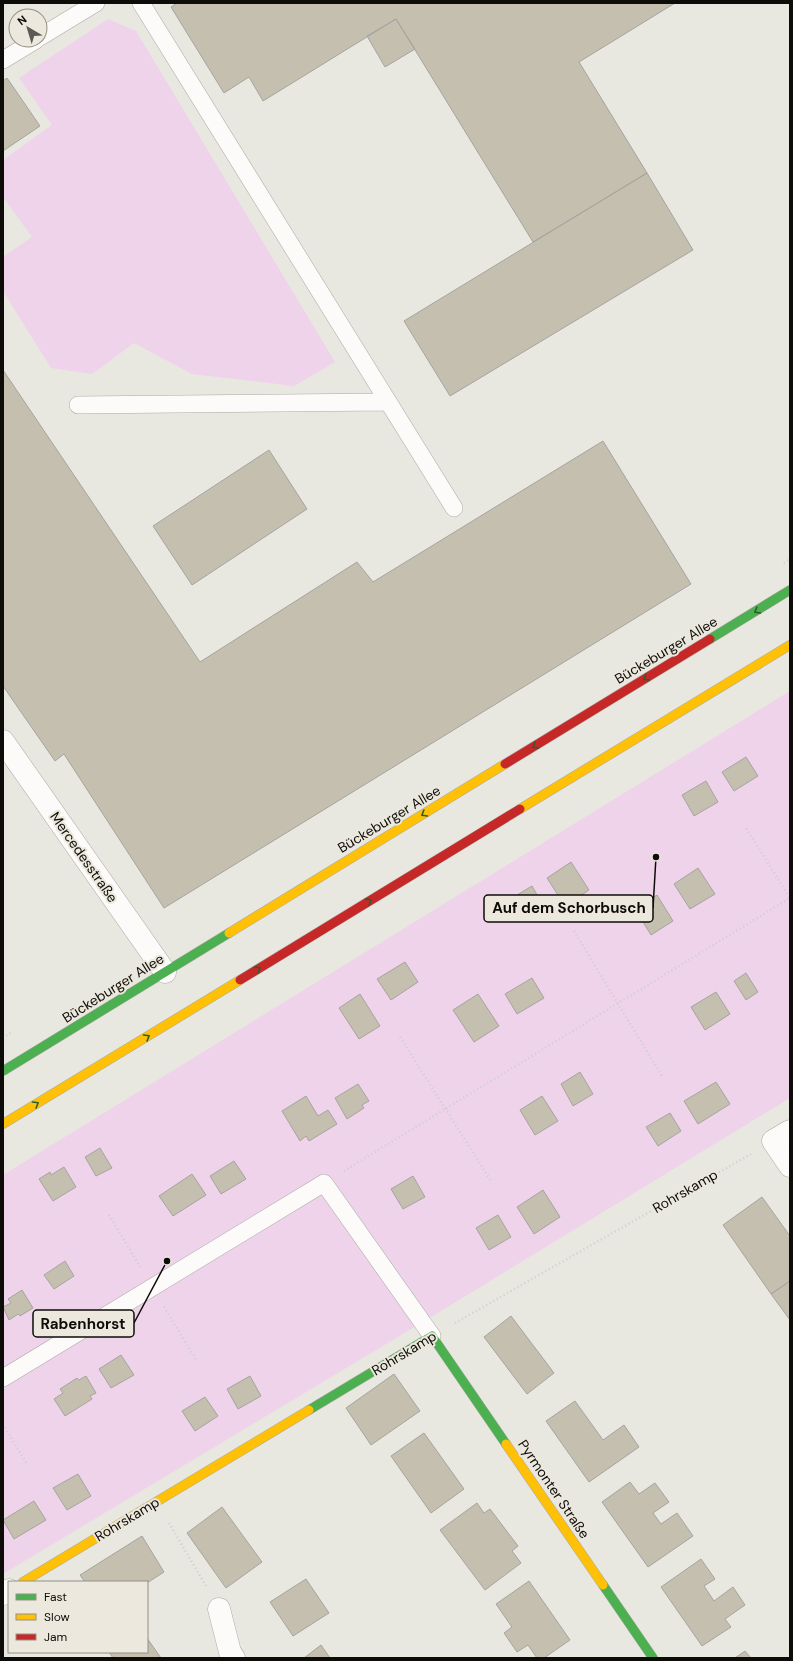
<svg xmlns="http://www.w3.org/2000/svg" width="793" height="1661" viewBox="0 0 793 1661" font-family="'DM Sans',sans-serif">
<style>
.green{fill:#efd3eb}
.building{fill:#c5bfaf;stroke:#a5a4a0}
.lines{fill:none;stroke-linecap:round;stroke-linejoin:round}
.lane-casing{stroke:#abaaa5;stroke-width:18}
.street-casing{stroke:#abaaa5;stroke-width:23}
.fast-casing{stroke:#abaaa5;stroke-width:10}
.slow-casing{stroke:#abaaa5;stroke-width:10}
.jam-casing{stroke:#abaaa5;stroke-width:10}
.path{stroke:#cececc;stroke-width:2.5;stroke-dasharray:1 3;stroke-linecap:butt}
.lane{stroke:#fcfbfa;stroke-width:17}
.street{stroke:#fcfbfa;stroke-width:22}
.fast{stroke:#4caf50;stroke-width:9}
.slow{stroke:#ffc107;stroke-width:9}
.jam{stroke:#c62828;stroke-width:9}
.oneway{stroke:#2c5e2c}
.labels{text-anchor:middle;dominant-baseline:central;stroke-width:4;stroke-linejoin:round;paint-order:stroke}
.street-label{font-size:14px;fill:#0d0c08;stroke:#ece8dd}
.leader{fill:none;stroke:#0d0c08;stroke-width:1.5}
.callout-dot{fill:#0d0c08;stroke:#ece8dd;stroke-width:1.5}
.callout{fill:#ece8dd;stroke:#0d0c08;stroke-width:1.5}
.callout-label{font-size:15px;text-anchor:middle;font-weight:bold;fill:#0d0c08}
</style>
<rect width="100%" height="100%" fill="#e8e7e0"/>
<path class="green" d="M 108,19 L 136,31 L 335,362 L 294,386 L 192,374 L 134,343 L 92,374 L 51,368 L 3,291 L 3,257 L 32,237 L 3,197 L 3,160 L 52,125 L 19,78 Z
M 790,691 L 790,1098 L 441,1311 L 3,1574 L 3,1175 Z"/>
<path class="building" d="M 177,3 L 675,3 L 579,62 L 647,173 L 533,242 L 396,19 L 263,101 L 249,77 L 224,93 L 171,7 Z
M 396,19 L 415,49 L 385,67 L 367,36 Z
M 7,78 L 40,126 L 3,151 L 3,81 Z
M 647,173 L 693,250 L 450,396 L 404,321 Z
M 3,370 L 200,662 L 357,562 L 373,582 L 603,441 L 691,584 L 164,908 L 64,754 L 55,761 L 3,686 Z
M 269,450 L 307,509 L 192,585 L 153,526 Z
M 746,757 L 758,776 L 734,791 L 722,772 Z
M 706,781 L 718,802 L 694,816 L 682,795 Z
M 571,862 L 589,890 L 565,906 L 547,878 Z
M 698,868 L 715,894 L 690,909 L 674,884 Z
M 532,886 L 545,909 L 529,918 L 517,895 Z
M 657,895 L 673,921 L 651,935 L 635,909 Z
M 405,962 L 418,982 L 391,1000 L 377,979 Z
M 746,973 L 758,992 L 746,1000 L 734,981 Z
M 532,978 L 544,998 L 517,1014 L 505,994 Z
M 716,992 L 730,1014 L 705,1030 L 691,1007 Z
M 360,994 L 380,1026 L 359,1039 L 339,1008 Z
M 478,994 L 499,1026 L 474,1042 L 453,1010 Z
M 580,1072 L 593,1094 L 573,1106 L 561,1084 Z
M 716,1082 L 730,1104 L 698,1124 L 684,1101 Z
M 358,1084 L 369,1101 L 362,1105 L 364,1108 L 347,1119 L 335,1098 Z
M 306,1096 L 318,1116 L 328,1110 L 337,1124 L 309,1141 L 306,1136 L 300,1141 L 282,1111 Z
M 542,1096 L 558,1121 L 535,1135 L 520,1110 Z
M 670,1113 L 681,1131 L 658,1146 L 646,1127 Z
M 100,1148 L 112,1168 L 96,1176 L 85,1157 Z
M 234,1161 L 246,1179 L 221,1194 L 210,1176 Z
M 64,1167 L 76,1187 L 53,1201 L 39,1179 L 50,1172 L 51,1175 Z
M 192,1174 L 206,1195 L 173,1216 L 159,1196 Z
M 413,1176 L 425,1197 L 403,1209 L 391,1189 Z
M 543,1190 L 560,1217 L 534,1234 L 517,1207 Z
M 762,1197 L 790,1236 L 790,1281 L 771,1294 L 723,1225 Z
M 498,1215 L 511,1237 L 489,1250 L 476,1228 Z
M 65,1261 L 74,1276 L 54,1289 L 44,1275 Z
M 790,1281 L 790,1320 L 771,1294 Z
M 22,1290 L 33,1308 L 20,1316 L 18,1314 L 9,1320 L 3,1307 L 11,1303 L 8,1299 Z
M 511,1316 L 554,1373 L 527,1394 L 484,1337 Z
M 121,1355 L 134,1375 L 111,1388 L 99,1369 Z
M 394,1374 L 420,1411 L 371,1445 L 346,1408 Z
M 86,1376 L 96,1393 L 90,1396 L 92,1399 L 65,1416 L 54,1399 L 63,1393 L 60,1389 L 77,1378 L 79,1380 Z
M 250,1376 L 261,1396 L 238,1409 L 227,1389 Z
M 205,1397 L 218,1416 L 195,1431 L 182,1411 Z
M 575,1401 L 603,1440 L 624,1425 L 639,1447 L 589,1482 L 546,1421 Z
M 424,1433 L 464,1489 L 431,1513 L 391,1456 Z
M 78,1474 L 91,1496 L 67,1510 L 53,1488 Z
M 630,1482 L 639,1494 L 655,1483 L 669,1502 L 653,1513 L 661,1524 L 677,1513 L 693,1536 L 648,1567 L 602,1502 Z
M 34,1501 L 46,1520 L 14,1539 L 3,1520 Z
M 477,1503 L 484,1513 L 490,1509 L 518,1546 L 512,1551 L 521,1563 L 485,1590 L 440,1530 Z
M 222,1507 L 262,1562 L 226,1588 L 187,1533 Z
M 142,1536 L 164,1572 L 147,1583 L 85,1582 L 80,1575 Z
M 701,1559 L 715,1579 L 704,1586 L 714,1601 L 733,1587 L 745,1605 L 725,1619 L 731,1627 L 702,1646 L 661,1587 Z
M 306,1579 L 329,1613 L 293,1636 L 270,1602 Z
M 529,1581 L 570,1640 L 544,1658 L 537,1658 L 528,1645 L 517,1652 L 504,1633 L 512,1627 L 496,1604 Z
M 147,1638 L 161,1658 L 113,1658 L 109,1652 L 147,1652 Z
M 321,1645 L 330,1658 L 304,1658 Z
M 745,1651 L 751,1658 L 735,1658 Z"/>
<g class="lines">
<defs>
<path id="lane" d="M 141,3 L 454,508
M 40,37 L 96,3
M 3,60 L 36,40
M 78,405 L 387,402
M 3,1378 L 324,1183 L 432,1336"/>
<path id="street" d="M 3,741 L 165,972
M 790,1131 L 773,1141 L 790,1166
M 3,1594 L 9,1590
M 219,1609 L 230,1652 L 234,1658"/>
<path id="fast" d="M 710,639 L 790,590
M 3,1071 L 229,933
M 309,1410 L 432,1336 L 506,1444
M 603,1585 L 653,1658"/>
<path id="slow" d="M 520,809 L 790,645
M 229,933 L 505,764
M 3,1124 L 240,980
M 506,1444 L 603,1585
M 23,1582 L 309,1410"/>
<path id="jam" d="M 505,764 L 710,639
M 240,980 L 520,809"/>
</defs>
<use href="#lane" class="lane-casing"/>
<use href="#street" class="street-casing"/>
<use href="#fast" class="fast-casing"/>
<use href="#slow" class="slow-casing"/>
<use href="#jam" class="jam-casing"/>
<path class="path" d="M 784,563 L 790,559
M 574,931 L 663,1078
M 400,1037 L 491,1181
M 3,1038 L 12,1032
M 344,1171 L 790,898 L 746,828
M 109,1215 L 141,1268
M 164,1307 L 197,1361
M 455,1323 L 751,1154
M 3,1424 L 27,1464
M 169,1523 L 206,1586"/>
<use href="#lane" class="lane"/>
<use href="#street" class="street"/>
<use href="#fast" class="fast"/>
<use href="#slow" class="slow"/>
<use href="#jam" class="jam"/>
</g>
<defs><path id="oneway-chevron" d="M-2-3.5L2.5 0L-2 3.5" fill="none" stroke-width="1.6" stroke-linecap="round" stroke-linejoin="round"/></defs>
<g class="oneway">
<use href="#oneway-chevron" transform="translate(757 611) rotate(149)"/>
<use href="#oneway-chevron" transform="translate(646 678) rotate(149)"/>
<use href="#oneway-chevron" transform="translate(535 746) rotate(149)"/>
<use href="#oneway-chevron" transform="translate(424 814) rotate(149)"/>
<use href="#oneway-chevron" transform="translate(369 901) rotate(-31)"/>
<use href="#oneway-chevron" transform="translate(258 969) rotate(-31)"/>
<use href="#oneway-chevron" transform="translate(147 1037) rotate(-31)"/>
<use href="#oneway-chevron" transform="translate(36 1104) rotate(-31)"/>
</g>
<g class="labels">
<g class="street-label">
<text transform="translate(666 650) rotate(-31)">Bückeburger Allee</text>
<text transform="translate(389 819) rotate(-31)">Bückeburger Allee</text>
<text transform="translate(84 857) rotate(55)">Mercedesstraße</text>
<text transform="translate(113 988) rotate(-32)">Bückeburger Allee</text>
<text transform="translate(685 1191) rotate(-30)">Rohrskamp</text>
<text transform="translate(404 1353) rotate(-31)">Rohrskamp</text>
<text transform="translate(554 1489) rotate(56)">Pyrmonter Straße</text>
<text transform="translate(127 1519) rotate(-31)">Rohrskamp</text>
</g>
</g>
<path class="leader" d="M656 857L653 908M167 1261L134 1323"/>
<g class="callout-dot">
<circle cx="656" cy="857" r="4"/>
<circle cx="167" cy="1261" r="4"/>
</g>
<g class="callout">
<rect x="484" y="895" width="169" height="27" rx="4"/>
<rect x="33" y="1310" width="101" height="27" rx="4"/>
</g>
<g class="callout-label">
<text x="569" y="913">Auf dem Schorbusch</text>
<text x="83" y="1329">Rabenhorst</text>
</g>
<rect width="793" height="1661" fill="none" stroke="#0d0c08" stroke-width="8"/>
<rect x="8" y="1581" width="140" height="72" fill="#ece8dd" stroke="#939088"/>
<rect x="16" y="1594" width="20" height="6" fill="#4caf50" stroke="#939088"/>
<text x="44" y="1601" font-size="12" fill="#0d0c08">Fast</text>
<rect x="16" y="1614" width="20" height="6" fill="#ffc107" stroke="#939088"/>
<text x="44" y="1621" font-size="12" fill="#0d0c08">Slow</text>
<rect x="16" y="1634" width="20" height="6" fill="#c62828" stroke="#939088"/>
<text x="44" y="1641" font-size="12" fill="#0d0c08">Jam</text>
<g transform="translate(28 28) rotate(322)"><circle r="19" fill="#ece8dd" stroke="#939088"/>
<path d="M0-3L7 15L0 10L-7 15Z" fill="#5a5954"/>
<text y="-6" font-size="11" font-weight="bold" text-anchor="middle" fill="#0d0c08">N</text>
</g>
</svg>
